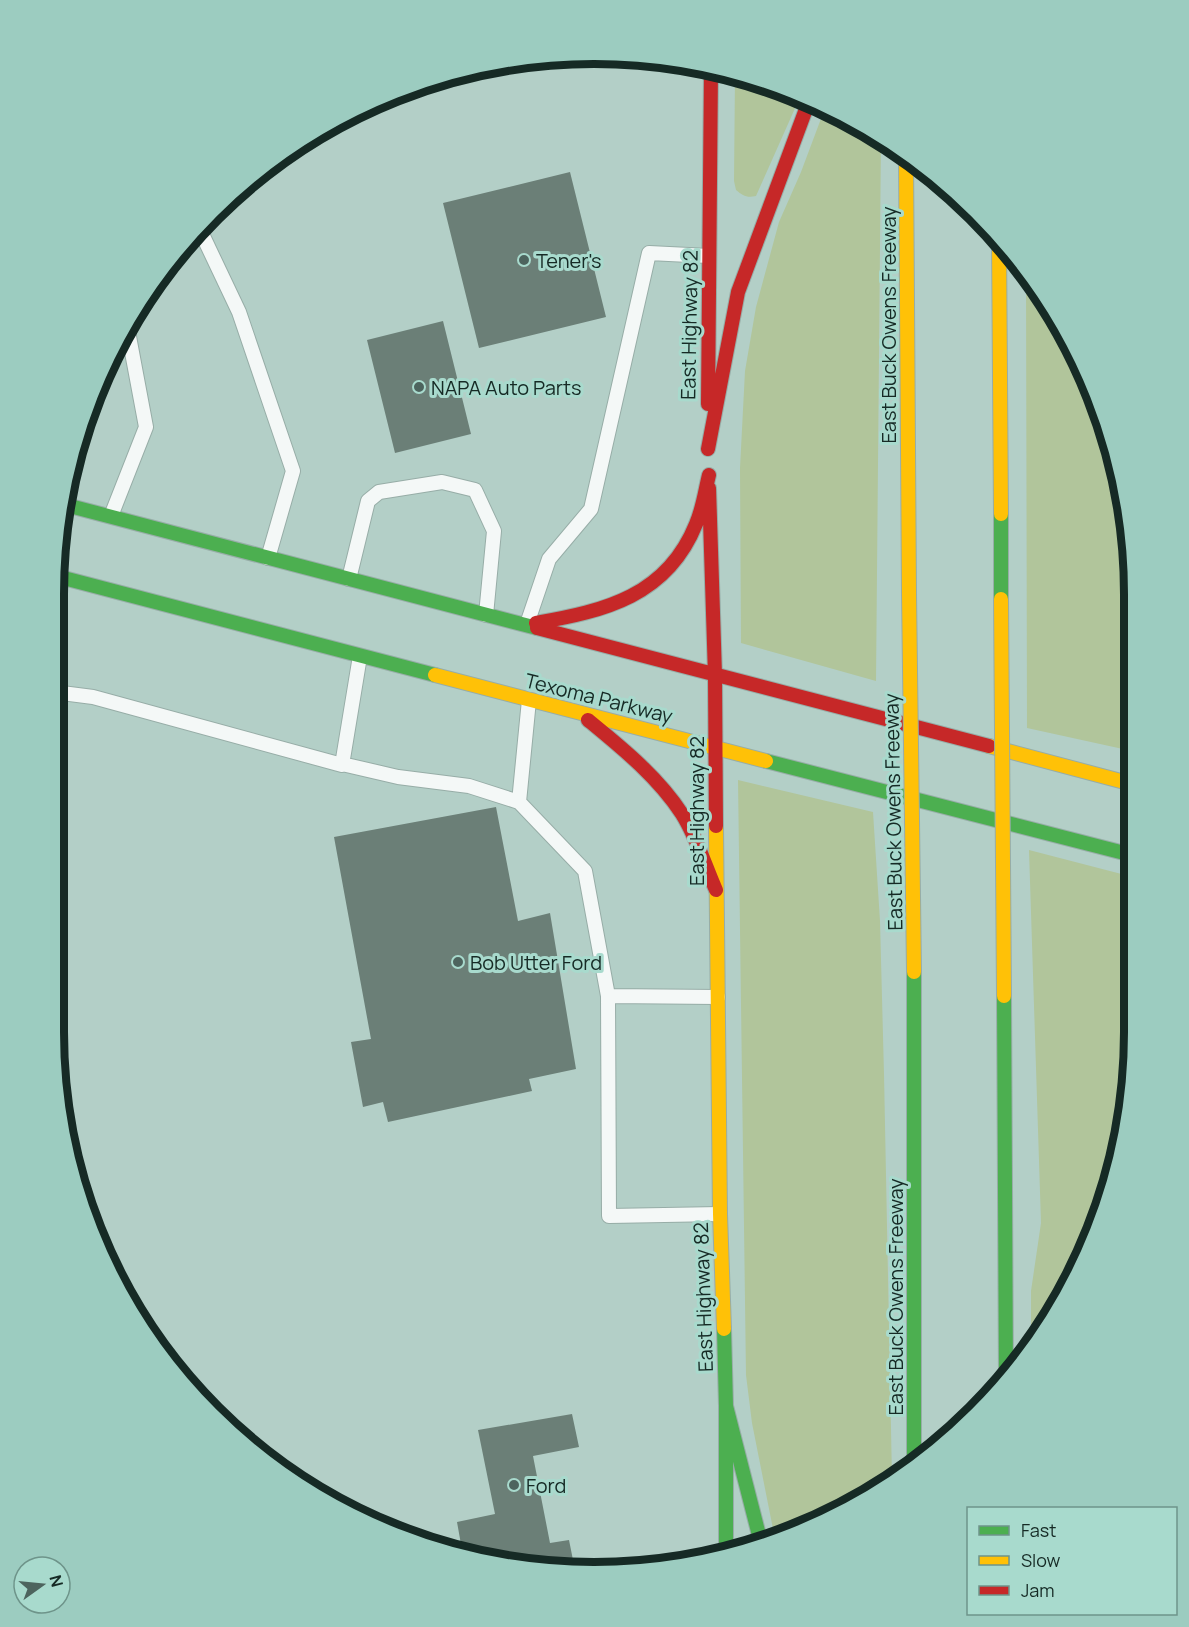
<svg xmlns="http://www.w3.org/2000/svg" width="1189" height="1627" viewBox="0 0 1189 1627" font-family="Manrope,sans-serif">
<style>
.green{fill:#b1c59b}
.building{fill:#6b7f77}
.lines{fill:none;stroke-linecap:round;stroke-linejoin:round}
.lane-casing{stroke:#97ada7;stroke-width:16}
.fast-casing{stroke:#97ada7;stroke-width:16}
.slow-casing{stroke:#97ada7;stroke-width:16}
.jam-casing{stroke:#97ada7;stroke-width:16}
.lane{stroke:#f4f8f7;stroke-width:14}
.fast{stroke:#4caf50;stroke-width:14}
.slow{stroke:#ffc107;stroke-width:14}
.jam{stroke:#c62828;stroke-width:14}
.slow-bridge-casing{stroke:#97ada7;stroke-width:16;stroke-linecap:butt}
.slow-bridge{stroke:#ffc107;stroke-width:14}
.poi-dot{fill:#4d645e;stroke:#a8dacd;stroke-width:2}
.labels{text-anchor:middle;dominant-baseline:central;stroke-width:6;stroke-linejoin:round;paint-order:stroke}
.poi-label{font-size:20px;fill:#162a25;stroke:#a8dacd;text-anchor:start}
.street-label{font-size:20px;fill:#162a25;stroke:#a8dacd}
.rim{fill:none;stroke:#162a25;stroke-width:8}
</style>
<rect width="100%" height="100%" fill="#b3cfc7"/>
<path class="green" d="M 735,75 L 768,83 L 800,97 L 756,196 C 747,198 743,196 736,190 L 734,181 Z
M 825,108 L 864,126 L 881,138 L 876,681 L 741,643 L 740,468 L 745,371 L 756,307 L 779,222 L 801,172 Z
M 1026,270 L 1094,387 L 1130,524 L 1132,751 L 1027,728 Z
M 738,780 L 873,812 L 880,921 L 884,1074 L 892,1479 L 802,1532 L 775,1539 L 752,1423 L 746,1375 Z
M 1029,850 L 1133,877 L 1134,1068 L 1116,1173 L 1063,1302 L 1031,1346 L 1031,1291 L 1041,1223 Z"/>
<path class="building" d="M 570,172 L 606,317 L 479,348 L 443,203 Z
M 443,321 L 471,434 L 395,453 L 367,340 Z
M 496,807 L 518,921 L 550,913 L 576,1069 L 529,1079 L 532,1091 L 388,1122 L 383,1102 L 363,1107 L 351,1042 L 371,1039 L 334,837 Z
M 572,1414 L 579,1447 L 533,1456 L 550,1543 L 569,1540 L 574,1565 L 598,1560 L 600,1568 L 524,1568 L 462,1550 L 457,1522 L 495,1514 L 478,1430 Z"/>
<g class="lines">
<defs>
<path id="lane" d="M 202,234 L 239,312 L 293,471 L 268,558
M 111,516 L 146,427 L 128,331
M 349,579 L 368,501 L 379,492 L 442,482 L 475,490 L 494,531 L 486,615
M 527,624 L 549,559 L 591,509 L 649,253 L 709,256
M 54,692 L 93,697 L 342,765 L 360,656
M 342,764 L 398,777 L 469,786 L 519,802 L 585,871 L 608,996 L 609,1216 L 720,1214
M 519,802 L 529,700
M 608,996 L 718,997"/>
<path id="fast" d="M 66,505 L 537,628
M 1001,514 L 1001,599
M 56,576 L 435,675
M 766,761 L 1132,855
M 914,972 L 914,1467
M 1004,996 L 1006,1381
M 724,1329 L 726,1406 L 726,1552
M 726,1406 L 761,1543"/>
<path id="slow" d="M 906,156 L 909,593
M 999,240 L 1001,514
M 435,675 L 766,761
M 989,746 L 1132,784
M 716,826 L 720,1214 L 724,1329"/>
<path id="jam" d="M 708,404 L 711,69
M 708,449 L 738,292 L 809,101
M 709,488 L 715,675 L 716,826
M 536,623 C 605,611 667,596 696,524 C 703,508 705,491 709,475
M 537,628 L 989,746
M 588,720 C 622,748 658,777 682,814 C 697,838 705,865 716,890"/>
</defs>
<use href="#lane" class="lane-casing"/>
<use href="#fast" class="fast-casing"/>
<use href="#slow" class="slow-casing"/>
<use href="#jam" class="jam-casing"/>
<use href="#lane" class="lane"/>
<use href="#fast" class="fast"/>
<use href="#slow" class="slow"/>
<use href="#jam" class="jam"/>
<defs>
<path id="slow-bridge" d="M 909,593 L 914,972
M 1001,599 L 1004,996"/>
</defs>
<use href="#slow-bridge" class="slow-bridge-casing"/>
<use href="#slow-bridge" class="slow-bridge"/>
</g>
<g class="poi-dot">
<circle cx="524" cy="260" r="6"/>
<circle cx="419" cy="387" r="6"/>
<circle cx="458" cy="962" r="6"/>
<circle cx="514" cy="1485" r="6"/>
</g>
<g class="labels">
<g class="poi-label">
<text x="536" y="260">Tener's</text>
<text x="431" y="387">NAPA Auto Parts</text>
<text x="470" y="962">Bob Utter Ford</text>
<text x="526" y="1485">Ford</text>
</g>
<g class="street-label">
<text transform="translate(689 325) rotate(-89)">East Highway 82</text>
<text transform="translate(888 325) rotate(-90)">East Buck Owens Freeway</text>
<text transform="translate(599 698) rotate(14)">Texoma Parkway</text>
<text transform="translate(696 811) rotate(-90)">East Highway 82</text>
<text transform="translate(893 812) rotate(-91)">East Buck Owens Freeway</text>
<text transform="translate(703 1297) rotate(-92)">East Highway 82</text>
<text transform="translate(895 1297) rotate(-90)">East Buck Owens Freeway</text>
</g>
</g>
<path d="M0 0H1189V1627H0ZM594 64H594A530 530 0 0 1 1124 594V1032A530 530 0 0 1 594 1562H594A530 530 0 0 1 64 1032V594A530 530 0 0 1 594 64Z" fill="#9cccc0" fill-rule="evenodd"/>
<path class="rim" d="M594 64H594A530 530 0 0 1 1124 594V1032A530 530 0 0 1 594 1562H594A530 530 0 0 1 64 1032V594A530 530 0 0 1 594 64Z"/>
<rect x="967" y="1507" width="210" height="108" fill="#a8dacd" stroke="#6e948a" stroke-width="1.5"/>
<rect x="979" y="1526" width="30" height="9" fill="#4caf50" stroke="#6e948a" stroke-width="1.5"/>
<text x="1021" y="1537" font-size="18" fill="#162a25">Fast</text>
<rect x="979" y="1556" width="30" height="9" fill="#ffc107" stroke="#6e948a" stroke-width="1.5"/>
<text x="1021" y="1567" font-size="18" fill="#162a25">Slow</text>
<rect x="979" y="1586" width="30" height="9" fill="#c62828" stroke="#6e948a" stroke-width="1.5"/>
<text x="1021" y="1597" font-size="18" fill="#162a25">Jam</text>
<g transform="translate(42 1585) rotate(75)"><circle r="28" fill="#a8dacd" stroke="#6e948a" stroke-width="1.5"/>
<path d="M0-4.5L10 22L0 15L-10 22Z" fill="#4d645e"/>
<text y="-9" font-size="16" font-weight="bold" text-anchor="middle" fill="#162a25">N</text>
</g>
</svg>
